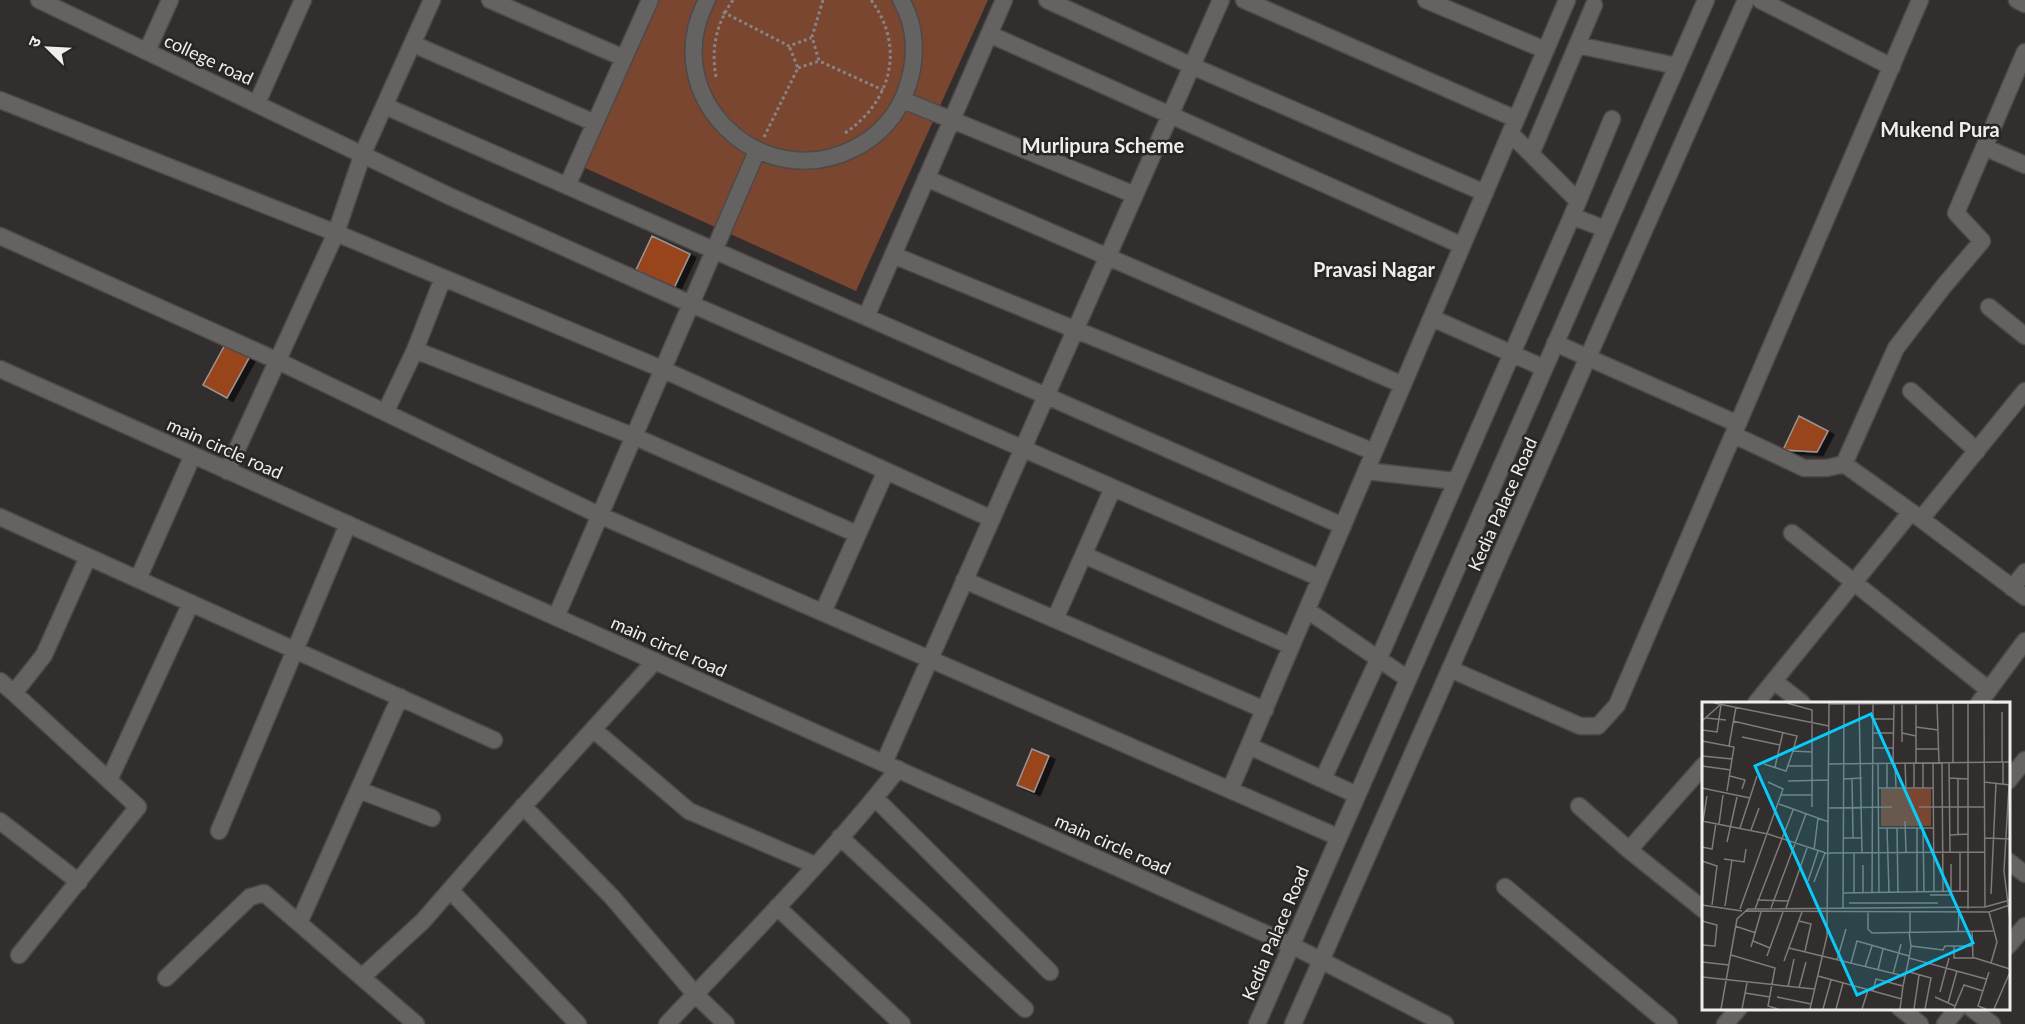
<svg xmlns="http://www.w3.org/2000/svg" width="2025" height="1024" viewBox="0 0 2025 1024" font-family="Lato,'Noto Sans Devanagari',sans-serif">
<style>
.green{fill:#7b4630}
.building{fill:#98441e;stroke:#9a9694;stroke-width:1.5;filter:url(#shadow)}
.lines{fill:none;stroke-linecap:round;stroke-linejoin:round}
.minor-casing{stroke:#4d4948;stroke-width:19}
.tertiary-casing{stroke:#4d4948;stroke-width:19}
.path{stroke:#878483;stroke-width:3;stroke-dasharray:3 3;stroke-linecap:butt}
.minor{stroke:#656362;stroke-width:16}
.tertiary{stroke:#656362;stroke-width:16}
.labels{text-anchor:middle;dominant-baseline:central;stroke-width:5;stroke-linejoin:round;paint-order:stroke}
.street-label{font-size:18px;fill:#f0eeed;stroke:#282523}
.neighbourhood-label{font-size:20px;font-weight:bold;fill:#f0eeed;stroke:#282523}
.inset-road{fill:none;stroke:#7e7b7a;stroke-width:1.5}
.view{fill:#09cbfa;fill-opacity:0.15;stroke:#09cbfa;stroke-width:3}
.inset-edge{fill:none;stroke:#f0eeed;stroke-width:3}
</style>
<defs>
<filter id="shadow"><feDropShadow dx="6" dy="3.5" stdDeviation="0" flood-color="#0009"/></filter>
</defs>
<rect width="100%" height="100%" fill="#322e2d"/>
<path class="green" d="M 659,0 L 988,0 L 856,291 L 583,167 Z"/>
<path class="building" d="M 652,236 L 690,254 L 674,288 L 636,270 Z
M 226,343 L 250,356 L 227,398 L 203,385 Z
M 1799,416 L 1828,431 L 1817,452 L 1783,450 Z
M 1032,749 L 1049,756 L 1034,792 L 1017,785 Z"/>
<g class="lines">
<defs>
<path id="minor" d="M 39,0 L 449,196 L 691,304 L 1320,578
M 490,0 L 624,58
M 707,0 C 656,95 760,197 855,148 C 879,136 899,114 907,88 C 917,59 917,27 901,0
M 1047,0 L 1192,66 L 1485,193
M 1244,0 L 1516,119
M 1426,0 L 1545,50
M 1760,0 L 1892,67
M 2017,0 L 2025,4
M 989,34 L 1461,245
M 413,44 L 595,123
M 1577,45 L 1677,66
M 147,51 L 170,0
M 0,100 L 336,233 L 662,369 L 992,519
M 903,100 L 1135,195
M 257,103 L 303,0
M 385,106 L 1343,526
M 1510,133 L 1578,201
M 1984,147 L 2025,165
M 1531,154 L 1594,5
M 926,178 L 1403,385
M 567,186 L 650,0
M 1572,216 L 1605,229
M 0,236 L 278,361 L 599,515 L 1338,837
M 893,255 L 1374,452
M 1989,307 L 2025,336
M 866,317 L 1004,0
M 1432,318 L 1544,368
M 1555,343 L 1738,424
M 415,350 L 633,436 L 857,534
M 1911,391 L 1977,451
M 386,411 L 415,350 L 443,278
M 1734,435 L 1804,468 L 1827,468 L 1844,464 L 1896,348 L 1943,287 L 1982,241 L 1956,213 L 2025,52
M 1844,464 L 1921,519 L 2025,391
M 1366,471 L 1455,481
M 0,517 L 494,740
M 1921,519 L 2025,597
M 1792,533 L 1989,690
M 1084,555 L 1291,646
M 138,579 L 193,455
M 964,580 L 1265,710
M 2012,588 L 2025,572
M 1307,610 L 1408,679
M 823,612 L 886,471
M 556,617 L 757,151
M 1055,619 L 1113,488
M 1450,669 L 1580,726 L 1598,726 L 1617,705 L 1920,0
M 0,681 L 14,693 L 44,655 L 88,557
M 1774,681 L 1802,703
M 14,693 L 138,807 L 19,955
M 1756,703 L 1911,512
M 1979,703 L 2025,641
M 594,730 L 689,811 L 815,865
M 1249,746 L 1357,795
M 884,763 L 1221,0
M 1704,765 L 1629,850 L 1704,910
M 1323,779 L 1379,658 L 1572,216 L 1612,119
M 109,780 L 191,603
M 2008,781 L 2025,760
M 359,790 L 432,818
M 1230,790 L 1567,0
M 875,798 L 1050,972
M 523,806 L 612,897 L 695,994 L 726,1024
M 1579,806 L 1629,850
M 0,821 L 79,882
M 219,831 L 348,524
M 840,837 L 1025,1009
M 2008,861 L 2025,874
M 1505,887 L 1669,1024
M 450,890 L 578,1024
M 777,907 L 902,1024
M 299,923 L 400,697
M 2008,946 L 2025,926
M 362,977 L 423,921 L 511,820 L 655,661
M 166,978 L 250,897 L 264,893 L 416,1024
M 1900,1008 L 1920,1024
M 1971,1008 L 1992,1024
M 667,1024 C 745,941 827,859 898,769
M 1725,1024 L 1739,1008
M 1945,1024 L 1958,1008"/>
<path id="tertiary" d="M 0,369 L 1291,945 L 1445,1024
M 227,471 L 336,233 L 363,153 L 432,0
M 1257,1024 L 1706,0
M 1293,1024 L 1746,0"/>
</defs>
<use href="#minor" class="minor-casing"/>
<use href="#tertiary" class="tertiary-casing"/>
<path class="path" d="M 823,0 L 812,37 L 819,61 L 883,90
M 723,12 L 789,46 L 811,38
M 798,68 L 819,61
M 716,77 C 711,48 716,24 733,0
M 845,133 C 891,102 906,47 871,0
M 764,137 L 798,68 L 789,46"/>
<use href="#minor" class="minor"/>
<use href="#tertiary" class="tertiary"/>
</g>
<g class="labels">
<g class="street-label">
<text transform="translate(209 59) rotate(25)">college road</text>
<text transform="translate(225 448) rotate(24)">main circle road</text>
<text transform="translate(1502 504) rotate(-66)">Kedia Palace Road</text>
<text transform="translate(669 646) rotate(24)">main circle road</text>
<text transform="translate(1113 844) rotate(24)">main circle road</text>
<text transform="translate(1275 933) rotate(-67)">Kedia Palace Road</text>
</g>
<g class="neighbourhood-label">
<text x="1940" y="129">Mukend Pura</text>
<text x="1103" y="145">Murlipura Scheme</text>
<text x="1374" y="269">Pravasi Nagar</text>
</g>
</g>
<g transform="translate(1702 702)">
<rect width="308" height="308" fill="#322e2d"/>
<path d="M 179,87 L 229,87 L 229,124 L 179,124 Z" fill="#7b4630"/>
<path class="inset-road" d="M 12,1 L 127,24M 85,1 L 110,8 L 110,105M 157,1 L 160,151M 235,1 L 237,61M 251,1 L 251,60M 266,1 L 266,207M 282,1 L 283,205M 127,2 L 308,1M 300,10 L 300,60M 4,16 L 24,18M 171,17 L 191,17M 0,19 L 18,3M 31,19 L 95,34 L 91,49 L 110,50M 214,25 L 236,28M 0,28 L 15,30 L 19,3M 170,31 L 191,31M 200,31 L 200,1M 40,35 L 78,43M 0,39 L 32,45 L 30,57M 200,40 L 200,31 L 214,34M 27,44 L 34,5M 170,46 L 191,46M 214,47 L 236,47M 0,54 L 30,57 L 25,89M 176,61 L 177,191M 185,61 L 185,86M 191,61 L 192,1M 193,61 L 194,86M 203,61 L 204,87M 212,61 L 212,86M 214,61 L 214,1M 221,61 L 221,86M 231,61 L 232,190M 240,61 L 241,189M 247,61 L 248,150M 62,62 L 84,69 L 91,49M 127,62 L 308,60M 0,64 L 29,68M 86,64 L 110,64M 73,65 L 81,30M 28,74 L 43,78 L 40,87M 247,76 L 266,77M 142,77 L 160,76M 150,77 L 151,136M 256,77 L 256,133M 86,79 L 127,78M 282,80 L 308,83M 301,82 L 301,60M 307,83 L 302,169 L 308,218M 0,86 L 48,96M 176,86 L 231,86M 79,93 L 110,93M 77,102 L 127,120M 217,105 L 283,105M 127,106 L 190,105M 0,119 L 66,132 L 127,152M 1,119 L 5,94M 203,119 L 204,150M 17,122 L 21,93M 38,126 L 55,74M 177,126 L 231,126M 185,126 L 187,190M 195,126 L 196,190M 221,126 L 222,190M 49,128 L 57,106M 248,133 L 266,132M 141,136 L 160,136M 283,136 L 308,137M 25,140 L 35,95M 0,145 L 10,147 L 14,121M 112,148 L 116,116M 258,150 L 258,189M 127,151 L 283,150M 152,151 L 152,191M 22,157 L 42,160 L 44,147M 0,159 L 15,164 L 10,203M 161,163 L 161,191M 106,179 L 116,149M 112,180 L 123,151M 249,189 L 249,162M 215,190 L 215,126M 141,191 L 266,189M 170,191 L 171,1M 289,192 L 294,81M 228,193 L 248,193M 55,198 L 87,199M 147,201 L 236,201M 0,203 L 40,209M 23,204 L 30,158M 69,206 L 104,112M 84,206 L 105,146M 141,206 L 142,1M 38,207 L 81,87 L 66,80M 53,207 L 91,108M 43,209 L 287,210 L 308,203M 166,210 L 166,227 L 170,231 L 291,229M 208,210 L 208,230M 287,210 L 295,240 L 289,261M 0,219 L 15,223 L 13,244 L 0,243M 97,219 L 109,222 L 103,249M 33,224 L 54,231M 270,229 L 271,256M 207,230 L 209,244 L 241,248 L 243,244 L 270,244M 256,230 L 257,210M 51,239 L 68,246M 209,244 L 207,256 L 284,277M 252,244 L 252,256 L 273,256 L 308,267M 49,245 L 59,210M 87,246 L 202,274M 29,253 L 73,266 L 66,304 L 76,307M 65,254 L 81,210M 135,258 L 144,227M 82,259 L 100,210M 0,260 L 27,263M 149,261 L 155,239 L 207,254M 163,265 L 170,244M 176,268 L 181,247M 204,269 L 229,276 L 223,307M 191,272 L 199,242M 116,274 L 200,297M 0,275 L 112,287M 86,285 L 92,257M 97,286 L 104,260M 171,289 L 174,277 L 201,284 L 207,256M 238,290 L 247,256M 43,291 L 68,295M 75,295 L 109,302M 233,295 L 253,304M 246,301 L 255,269M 19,307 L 35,217 L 46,207 L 283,205 L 308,198M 40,307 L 45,281M 108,307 L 125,234 L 127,1M 121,307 L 129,278M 134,307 L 141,281M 160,307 L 166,288M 198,307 L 201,284M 212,307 L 217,273M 252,307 L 262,283 L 281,289M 284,307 L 276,304 L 287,270M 292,307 L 308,270"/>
<path class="view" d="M 169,12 L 271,241 L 155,293 L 53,64 Z"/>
<rect width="308" height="308" class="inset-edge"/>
</g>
<g transform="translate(48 48) rotate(294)" stroke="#282523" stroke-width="4.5" paint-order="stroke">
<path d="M0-4.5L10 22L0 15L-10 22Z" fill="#f0eeed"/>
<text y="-9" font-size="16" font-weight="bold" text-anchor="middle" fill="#f0eeed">उ</text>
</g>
</svg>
